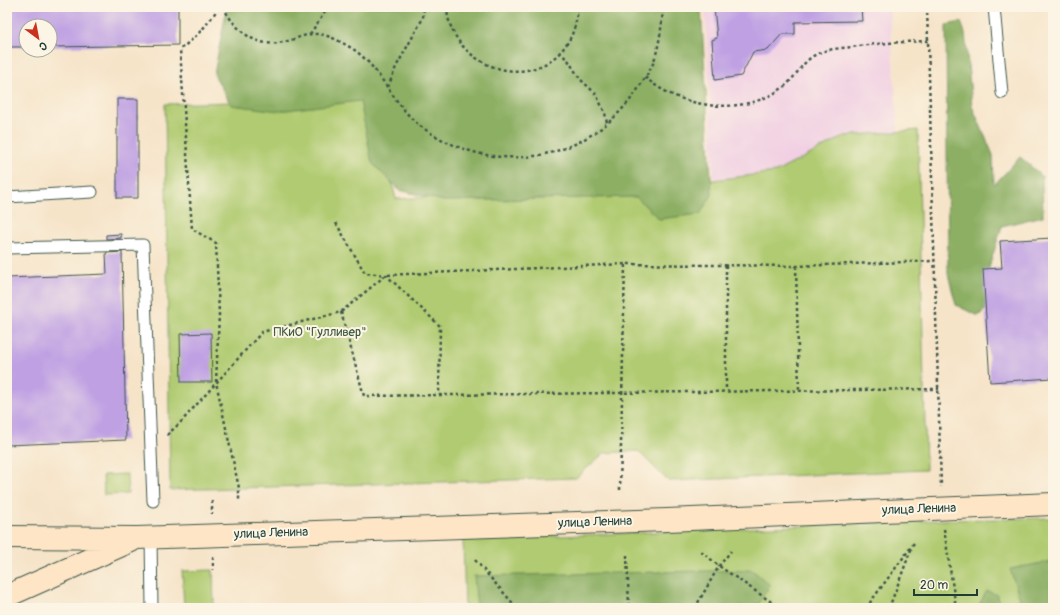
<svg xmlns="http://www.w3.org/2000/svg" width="1060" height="615" viewBox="0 0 1060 615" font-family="Pangolin,sans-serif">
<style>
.built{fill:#f1d0e3}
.green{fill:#b0cb71;stroke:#688452}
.forest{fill:#8caf63;stroke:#56764c}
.building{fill:#bfa1e3}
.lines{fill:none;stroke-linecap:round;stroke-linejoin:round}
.lane-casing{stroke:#3f564a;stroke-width:13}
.secondary-casing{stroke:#3f564a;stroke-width:24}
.path{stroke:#3f564a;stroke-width:2.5;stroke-dasharray:3 3;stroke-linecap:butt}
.lane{stroke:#fff;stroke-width:11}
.secondary{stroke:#fde5c5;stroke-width:22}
.labels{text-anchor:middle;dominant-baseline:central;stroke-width:4;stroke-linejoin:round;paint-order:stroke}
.park-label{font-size:13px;fill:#3c5940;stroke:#fcf5e5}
.street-label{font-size:13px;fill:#1f3d34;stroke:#fcf5e5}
</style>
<rect width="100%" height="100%" fill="#fcf5e5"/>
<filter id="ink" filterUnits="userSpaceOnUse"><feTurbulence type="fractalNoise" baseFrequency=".025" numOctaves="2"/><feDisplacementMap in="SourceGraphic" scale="8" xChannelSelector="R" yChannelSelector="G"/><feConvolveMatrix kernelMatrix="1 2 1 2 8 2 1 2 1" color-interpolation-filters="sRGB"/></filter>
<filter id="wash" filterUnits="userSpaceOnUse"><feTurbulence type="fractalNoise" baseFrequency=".012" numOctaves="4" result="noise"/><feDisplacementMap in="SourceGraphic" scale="16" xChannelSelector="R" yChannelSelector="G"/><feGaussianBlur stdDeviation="0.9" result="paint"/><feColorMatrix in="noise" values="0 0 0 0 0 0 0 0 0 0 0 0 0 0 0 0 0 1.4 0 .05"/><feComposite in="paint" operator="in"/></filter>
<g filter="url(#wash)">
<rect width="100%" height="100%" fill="#f6e4c9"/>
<path class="built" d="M 705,7 L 889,7 L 898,132 L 845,136 L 776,172 L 714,180 Z"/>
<path class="green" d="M 370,98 L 396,199 L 714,180 L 776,172 L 845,136 L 918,130 L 926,470 L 668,481 L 638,451 L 604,453 L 576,478 L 170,490 L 165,104 Z
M 127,474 L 128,494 L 104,495 L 103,475 Z
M 1053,518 L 1053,608 L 465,608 L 463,540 L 940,520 Z
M 213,570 L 214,608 L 184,608 L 182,571 Z"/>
<path class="forest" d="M 227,7 L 701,7 L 712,195 L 700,214 L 659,219 L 636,197 L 444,201 L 399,190 L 372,163 L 360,101 L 279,111 L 231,105 L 214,74 Z
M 961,22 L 965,33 L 972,106 L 993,155 L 994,185 L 1020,157 L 1042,176 L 1043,216 L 1002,226 L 989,267 L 991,305 L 978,316 L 956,305 L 948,274 L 946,25 Z
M 1053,561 L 1053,608 L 1023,608 L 1010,569 Z
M 752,570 L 770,585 L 756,608 L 477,608 L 474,576 Z
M 987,591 L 997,595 L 1001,608 L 981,608 L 980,603 Z"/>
<g id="blocks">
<path class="building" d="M 7,7 L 178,7 L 178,45 L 50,47 L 50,26 L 26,26 L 26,47 L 7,47 Z
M 714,7 L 861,7 L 862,21 L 795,22 L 795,34 L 782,34 L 768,50 L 753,52 L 741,76 L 715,80 L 712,40 L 717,38 Z
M 117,99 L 138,99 L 138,198 L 117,198 Z
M 121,234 L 121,238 L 106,239 L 106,235 Z
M 1053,238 L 1053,378 L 990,382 L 983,269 L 1002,268 L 1000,241 Z
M 122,252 L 126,440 L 7,445 L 7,278 L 107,274 L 106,253 Z
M 211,333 L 212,382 L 181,382 L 180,334 Z"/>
</g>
</g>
<g filter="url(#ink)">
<use href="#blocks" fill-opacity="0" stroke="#3f564a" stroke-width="1"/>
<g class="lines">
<defs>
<path id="lane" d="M 994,7 L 1002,93
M 7,197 L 92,192
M 7,248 L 143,245 L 153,501
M 151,536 L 152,608"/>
<path id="secondary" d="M 7,537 L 137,538 L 667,520 L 1053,504
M 7,596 L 131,541"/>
</defs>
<use href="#lane" class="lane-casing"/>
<use href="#secondary" class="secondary-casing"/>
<path class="path" d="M 219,7 C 207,25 197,37 180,49 L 192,229 L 216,243 L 219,314 L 216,382 L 239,488 L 239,500
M 223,7 C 235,29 255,49 283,42 C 295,40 305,33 318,34 C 329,35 339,41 348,46 C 382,65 393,109 426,130 C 498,178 589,162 638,89 C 642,82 648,74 652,66 C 659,49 662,26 663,7
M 447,7 C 447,20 453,34 461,44 C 488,77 540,82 566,45 C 574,34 577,20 578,7
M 927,7 L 941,487
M 310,34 L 325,12 L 326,7
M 559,52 L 568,60 L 580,79 L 596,94 L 605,113 L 607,123
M 645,77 C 681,110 746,117 785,86 C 796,77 803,60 817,54 C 827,49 841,48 852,47 C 879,43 901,42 928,41
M 388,87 L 396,67 L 423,18 L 424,7
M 336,223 L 365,273 L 386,275 L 440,326 L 439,395
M 726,265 L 726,391
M 796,266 L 799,391
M 341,312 L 364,396 L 939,389
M 167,435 L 180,423 L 262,332 L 341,312 L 386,275 L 625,264 L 796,266 L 934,261
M 620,490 L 625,264
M 212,501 L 212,514
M 944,529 L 956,608
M 701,551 L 719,566 L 780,608
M 627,555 L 629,608
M 213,557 L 213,570
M 475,560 L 517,608
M 695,608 L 719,566 L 731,551
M 866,608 L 914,543
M 889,608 L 912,547"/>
<use href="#lane" class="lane"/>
<use href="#secondary" class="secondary"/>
</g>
</g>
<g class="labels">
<g class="park-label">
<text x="320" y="332">ПКиО "Гулливер"</text>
</g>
<g class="street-label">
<text transform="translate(919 509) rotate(-2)">улица Ленина</text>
<text transform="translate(595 522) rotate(-2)">улица Ленина</text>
<text transform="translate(271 533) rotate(-2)">улица Ленина</text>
</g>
</g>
<rect width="1060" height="615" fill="none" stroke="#fcf5e5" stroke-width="24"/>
<g transform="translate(38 38) rotate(148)"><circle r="19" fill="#fcf5e5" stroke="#a4ab9e"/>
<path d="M0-3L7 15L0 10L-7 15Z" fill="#c8321e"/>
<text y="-6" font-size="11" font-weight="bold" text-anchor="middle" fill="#1f3d34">С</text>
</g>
<path d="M914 589v6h63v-6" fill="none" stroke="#1f3d34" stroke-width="2"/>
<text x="920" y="589" font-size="12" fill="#1f3d34" stroke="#fcf5e5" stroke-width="3" paint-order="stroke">20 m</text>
</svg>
